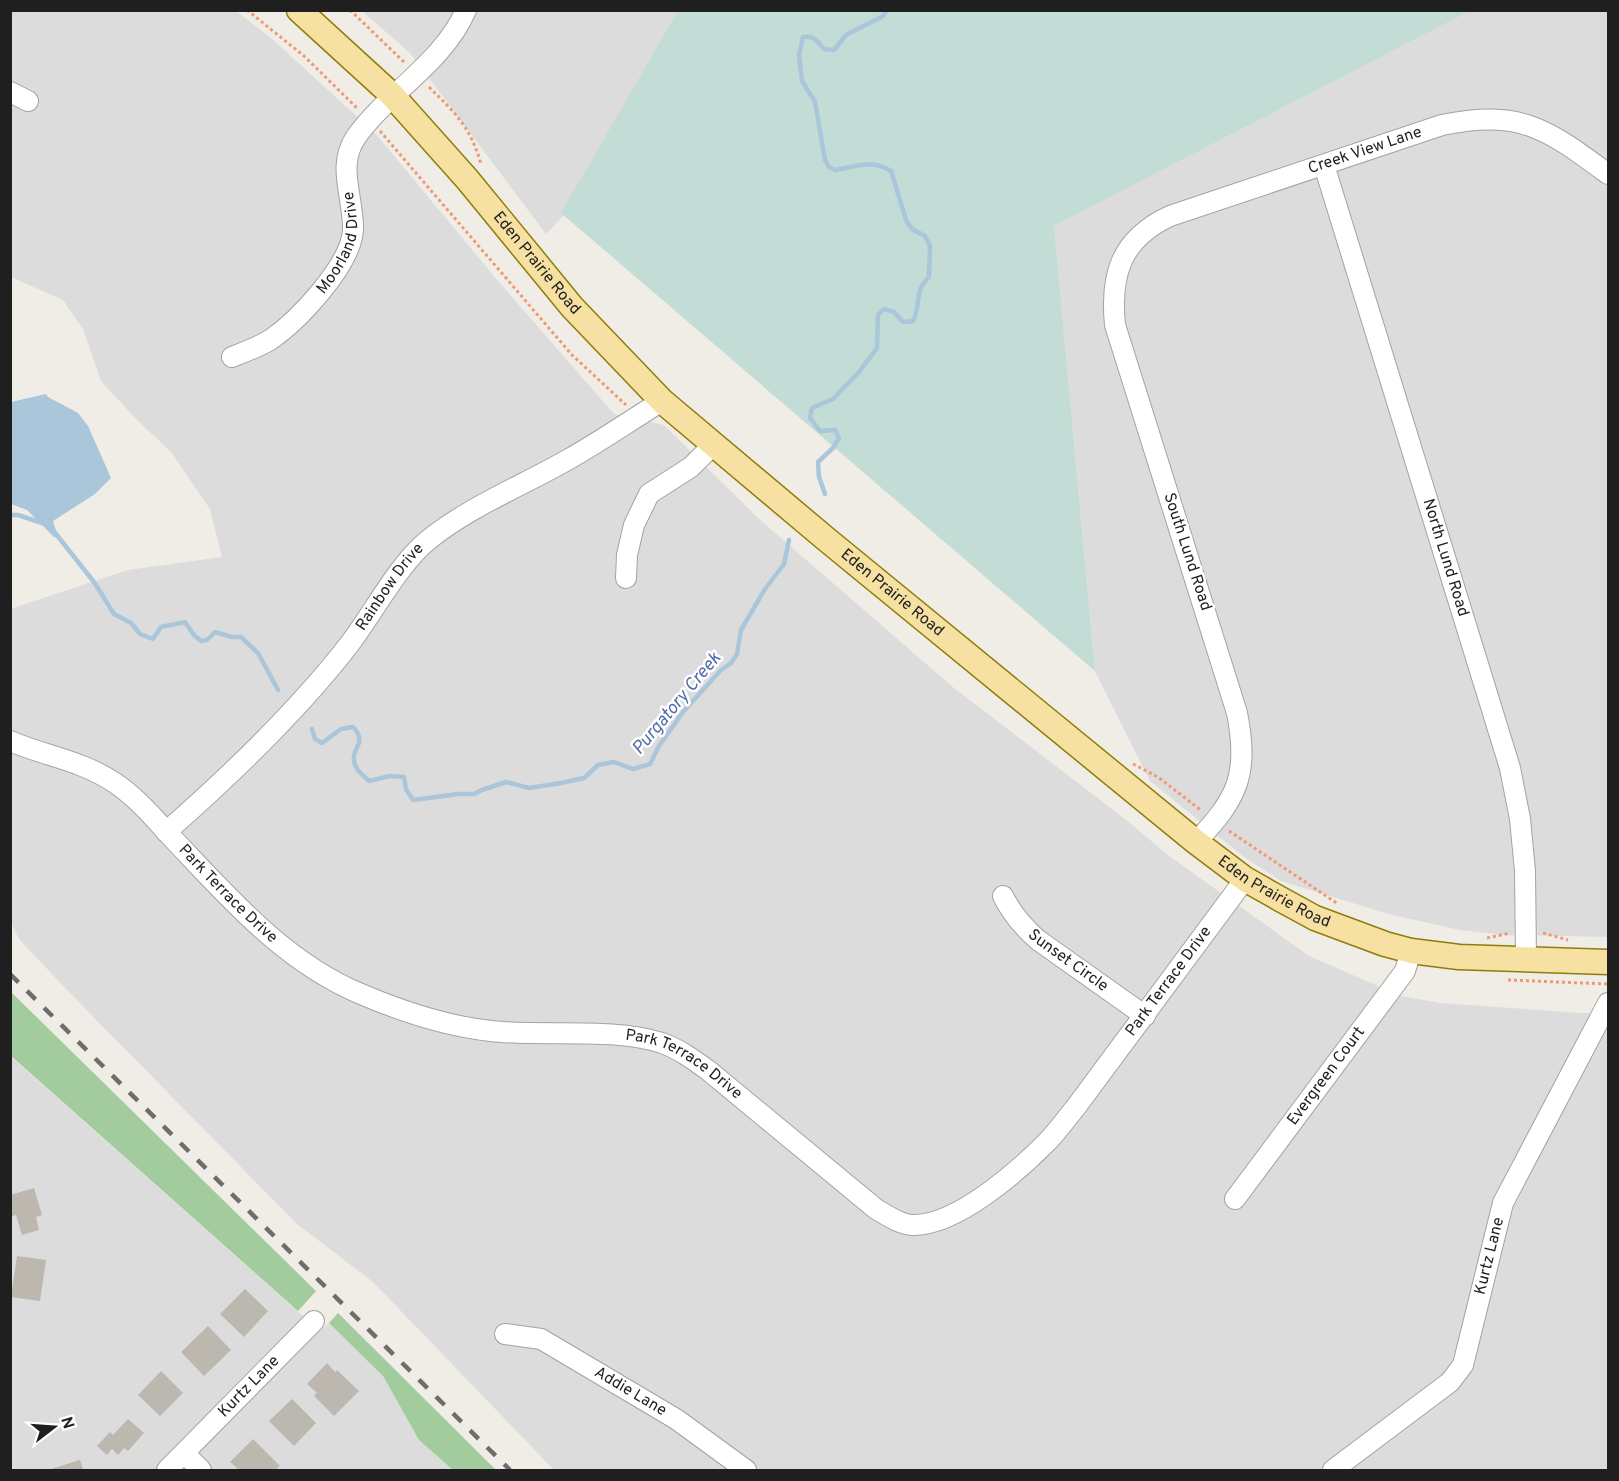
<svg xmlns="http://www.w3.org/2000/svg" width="1619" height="1481" viewBox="0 0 1619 1481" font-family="Overpass,sans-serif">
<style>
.residential{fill:#dddcdc}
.forest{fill:#a2cc9d}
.wetland{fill:#c3dcd5}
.water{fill:#a9c6da}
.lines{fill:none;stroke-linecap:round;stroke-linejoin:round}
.stream{stroke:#a9c6da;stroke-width:4.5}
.building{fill:#bcb7af}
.minor-casing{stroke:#a3a3a3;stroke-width:22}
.major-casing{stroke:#907c09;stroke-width:27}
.path{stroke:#f19874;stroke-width:3;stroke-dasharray:3 3;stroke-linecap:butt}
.minor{stroke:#fff;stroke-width:20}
.major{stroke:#f6e1a3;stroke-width:24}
.rail{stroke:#6d6d6d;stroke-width:4.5;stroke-dasharray:12 12;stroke-linecap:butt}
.labels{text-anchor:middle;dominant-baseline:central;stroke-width:5;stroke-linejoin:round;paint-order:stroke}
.street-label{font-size:16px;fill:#1f1f1f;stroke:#fff}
.water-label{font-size:18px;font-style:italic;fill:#516da9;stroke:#fff}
</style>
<rect width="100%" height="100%" fill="#efede6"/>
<path class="residential" d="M 11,11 L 236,11 L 271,38 L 375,133 L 498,281 L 614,414 L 664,425 L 758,518 L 954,688 L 1125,819 L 1169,856 L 1309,956 L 1401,996 L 1440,1003 L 1581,1013 L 1608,1013 L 1608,1470 L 554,1470 L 373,1282 L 297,1224 L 67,990 L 19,939 L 10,920 L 10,609 L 128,570 L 222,557 L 210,509 L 171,452 L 135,418 L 101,381 L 83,329 L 63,300 L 11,277 Z
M 362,11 L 679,11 L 564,215 L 546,234 L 410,53 Z
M 1470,11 L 1608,11 L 1608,937 L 1506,935 L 1460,930 L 1392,915 L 1281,881 L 1244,857 L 1150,781 L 1095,671 L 1054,226 Z
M 10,1056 L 320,1331 L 329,1323 L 383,1376 L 419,1440 L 453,1470 L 11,1470 Z"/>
<path class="forest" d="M 10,991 L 316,1291 L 298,1311 L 11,1056 Z
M 338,1313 L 496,1470 L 453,1470 L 419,1440 L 383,1376 L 329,1323 Z"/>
<path class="wetland" d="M 678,11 L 678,10 L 1470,11 L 1054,226 L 1095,671 L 561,213 Z"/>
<path class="water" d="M 46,394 L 48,397 L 78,413 L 88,426 L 111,478 L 95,494 L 53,521 L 56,531 L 55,538 L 27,510 L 11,504 L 11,402 Z"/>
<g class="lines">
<path class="stream" d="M 825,494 L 819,477 L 818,462 L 833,448 L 839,438 L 835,430 L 820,431 L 810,418 L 812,408 L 833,399 L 859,372 L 877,348 L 878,315 L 884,309 L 894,312 L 903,322 L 913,321 C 922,303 913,293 929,277 L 930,246 L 925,236 L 912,229 L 906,220 L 891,171 C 870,158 857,167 835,170 L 829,167 L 825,160 L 815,102 L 802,81 L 799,55 L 803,37 C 814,35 817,41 824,49 L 834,50 L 846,35 L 883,16 L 887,10
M 10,515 L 18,515 L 42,523
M 52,529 L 94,582 L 114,614 L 131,623 L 140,634 L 153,639 L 161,627 L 185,622 L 194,635 L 201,641 L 207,640 L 215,632 L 232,637 L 241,637 L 258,653 L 278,690
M 312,729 L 315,739 L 322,743 L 341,729 L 353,727 C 370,745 347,748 356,767 C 358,772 365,777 369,781 L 390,776 L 404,777 L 406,789 L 413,800 L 458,794 L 474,794 L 482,790 L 506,782 L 529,788 L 561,783 L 584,778 L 598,765 L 614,762 L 633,769 L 650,764 L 659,746 L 683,712 L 720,671 L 731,663 L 737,654 L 741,630 L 765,589 L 784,564 L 789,540"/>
</g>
<path class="building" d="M 34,1188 L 42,1215 L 36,1217 L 39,1230 L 22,1235 L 16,1215 L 10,1217 L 10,1195 Z
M 17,1256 L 46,1260 L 40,1301 L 11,1297 Z
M 245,1289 L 268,1311 L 244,1337 L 220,1314 Z
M 208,1326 L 231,1350 L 204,1376 L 181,1352 Z
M 327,1363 L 335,1372 L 337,1370 L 359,1391 L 334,1416 L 314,1396 L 317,1393 L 307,1384 Z
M 161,1371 L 183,1393 L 160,1416 L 138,1395 Z
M 292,1399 L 316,1423 L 294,1446 L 269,1421 Z
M 128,1419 L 144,1433 L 128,1451 L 124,1448 L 118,1455 L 112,1449 L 107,1455 L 97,1446 L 110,1432 L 113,1435 Z
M 253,1439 L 280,1466 L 275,1470 L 239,1470 L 230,1462 Z
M 80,1460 L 83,1470 L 48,1470 Z"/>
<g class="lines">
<defs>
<g id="minor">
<path d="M 10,92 L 28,101"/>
<path id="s1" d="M 1324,165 L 1510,768 L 1520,819 L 1525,871 L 1526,958"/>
<path id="s2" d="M 232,357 C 245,352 258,347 270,340 C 298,321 351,265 353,230 C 354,198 336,166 356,137 C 388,92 443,63 466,10"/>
<path d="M 626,578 L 627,555 L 634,525 L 649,494 L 691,467 L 713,445"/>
<path id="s3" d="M 10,741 C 45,756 83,761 115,783 C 139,799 157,822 177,843 C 231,900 286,963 361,994 C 403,1012 445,1026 491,1031 C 544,1037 612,1027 662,1043 C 679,1049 694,1060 709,1071 L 876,1209 C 888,1216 901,1225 914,1225 C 957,1225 1017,1172 1046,1143 C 1057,1132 1066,1119 1076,1107 L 1245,879"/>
<path id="s4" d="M 166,832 C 231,775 295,714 348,646 C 372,615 398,565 427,541 C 470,506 522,486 569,459 C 601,441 631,420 662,401"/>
<path id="s5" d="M 1196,842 C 1238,798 1249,774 1237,713 L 1115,325 C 1110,274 1121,239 1170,216 L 1442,125 C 1521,109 1547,129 1608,174"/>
<path id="s6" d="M 1003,896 C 1012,914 1023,927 1038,940 L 1145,1016"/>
<path id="s7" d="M 1235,1199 L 1405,971 L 1411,951"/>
<path id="s8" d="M 505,1334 L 541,1339 L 676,1419 L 746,1470"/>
<path d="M 184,1453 L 201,1470"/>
<path id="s9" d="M 167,1470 L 314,1321"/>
<path id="s10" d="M 1333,1470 L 1450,1382 L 1463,1365 L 1503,1203 L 1608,1003"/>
</g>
<g id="major">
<path id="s11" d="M 299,10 L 392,95 L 467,179 L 572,307 L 662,401 L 826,539 L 1196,842 L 1245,879 L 1282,900 L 1315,918 L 1385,944 L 1411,951 L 1459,957 L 1608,962"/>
</g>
</defs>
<use href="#minor" class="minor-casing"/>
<use href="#major" class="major-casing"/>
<path class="path" d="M 247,10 L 304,56 L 358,109
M 350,10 L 405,63
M 429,87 C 456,114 470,126 481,164
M 380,131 L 572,355 L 626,405
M 1133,764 L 1158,777 L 1202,811
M 1229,831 L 1338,904
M 1543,933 L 1568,940
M 1487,938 L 1510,933
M 1508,980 L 1608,984"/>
<use href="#minor" class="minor"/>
<use href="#major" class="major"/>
<path class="rail" d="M 10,974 L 510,1470"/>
</g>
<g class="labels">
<g class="street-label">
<text stroke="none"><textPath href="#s5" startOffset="888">Creek View Lane</textPath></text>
<text stroke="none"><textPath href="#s2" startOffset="166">Moorland Drive</textPath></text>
<text stroke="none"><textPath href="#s11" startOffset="348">Eden Prairie Road</textPath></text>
<text transform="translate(1187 552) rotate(72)">South Lund Road</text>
<text stroke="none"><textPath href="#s1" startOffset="411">North Lund Road</textPath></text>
<text stroke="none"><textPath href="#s4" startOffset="333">Rainbow Drive</textPath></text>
<text stroke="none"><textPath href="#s11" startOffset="834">Eden Prairie Road</textPath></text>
<text stroke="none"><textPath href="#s11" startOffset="1320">Eden Prairie Road</textPath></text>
<text stroke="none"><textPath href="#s3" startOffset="272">Park Terrace Drive</textPath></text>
<text stroke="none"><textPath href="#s6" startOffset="93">Sunset Circle</textPath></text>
<text stroke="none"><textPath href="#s3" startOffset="1422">Park Terrace Drive</textPath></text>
<text stroke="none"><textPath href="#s3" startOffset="776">Park Terrace Drive</textPath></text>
<text stroke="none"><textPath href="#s7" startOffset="153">Evergreen Court</textPath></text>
<text stroke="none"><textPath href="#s10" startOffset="280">Kurtz Lane</textPath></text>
<text stroke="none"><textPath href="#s9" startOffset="117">Kurtz Lane</textPath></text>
<text stroke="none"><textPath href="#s8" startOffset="140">Addie Lane</textPath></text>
</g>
<g class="water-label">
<text transform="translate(677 704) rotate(-50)">Purgatory Creek</text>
</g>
</g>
<rect width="1619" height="1481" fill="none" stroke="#1f1f1f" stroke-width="24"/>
<g transform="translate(54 1427) rotate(73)" stroke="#ffffff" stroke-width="4.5" paint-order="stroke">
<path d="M0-4.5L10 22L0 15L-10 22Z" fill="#1f1f1f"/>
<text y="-9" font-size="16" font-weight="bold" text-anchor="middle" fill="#1f1f1f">N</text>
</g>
</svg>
